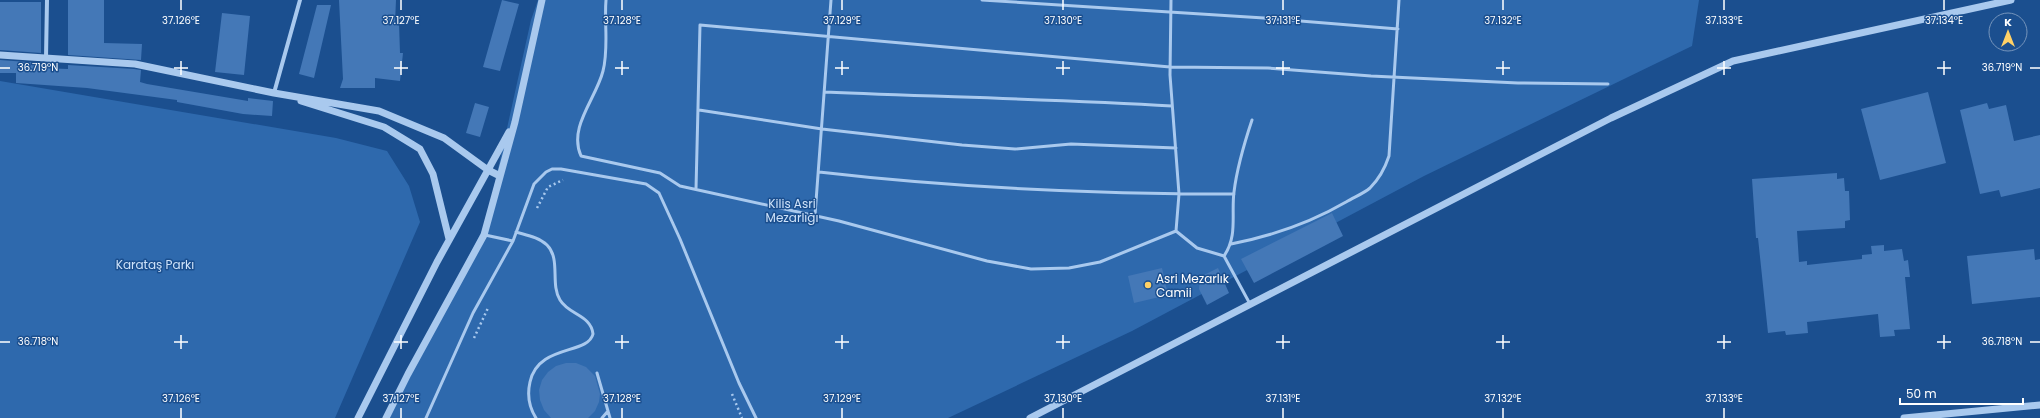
<svg xmlns="http://www.w3.org/2000/svg" width="2040" height="418" viewBox="0 0 2040 418" font-family="Poppins,sans-serif">
<style>
.green{fill:#2e69ad}
.building{fill:#4478b7}
.lines{fill:none;stroke-linecap:round;stroke-linejoin:round}
.path{stroke:#a9c9ee;stroke-width:2.5;stroke-dasharray:2 3;stroke-linecap:butt}
.service{stroke:#a9c9ee;stroke-width:3}
.minor{stroke:#a9c9ee;stroke-width:4}
.tertiary{stroke:#a9c9ee;stroke-width:7}
.ticks{fill:none;stroke:#fff;stroke-width:1.5}
.poi-dot{fill:#ffd166;stroke:#1b4f8f;stroke-width:1.5}
.labels{text-anchor:middle;dominant-baseline:central;stroke-width:3;stroke-linejoin:round;paint-order:stroke}
.park-label{font-size:12px;fill:#cfe3fa;stroke:#1b4f8f}
.poi-label{font-size:12px;fill:#fff;stroke:#1b4f8f;text-anchor:start}
.ticks-label{font-size:10px;text-anchor:middle;fill:#fff;stroke:#1b4f8f;stroke-width:3;stroke-linejoin:round;paint-order:stroke}
</style>
<rect width="100%" height="100%" fill="#1b4f8f"/>
<path class="green" d="M 538,0 L 1699,0 L 1692,46 L 1424,176 L 1132,331 L 948,418 L 385,418 L 486,223 L 531,20 Z
M 0,81 L 336,138 L 387,151 L 409,186 L 420,222 L 335,418 L 0,418 Z"/>
<path class="building" d="M 68,0 L 104,0 L 104,43 L 142,44 L 141,60 L 68,55 Z
M 339,0 L 396,0 L 395,23 L 399,23 L 400,53 L 403,53 L 400,81 L 375,78 L 375,88 L 340,88 L 343,79 Z
M 502,0 L 519,4 L 500,71 L 483,67 Z
M 0,2 L 41,2 L 41,53 L 0,50 Z
M 317,5 L 331,5 L 314,78 L 299,74 Z
M 222,13 L 250,16 L 244,75 L 215,72 Z
M 0,60 L 41,63 L 41,68 L 68,69 L 68,65 L 134,69 L 141,70 L 140,82 L 147,84 L 248,101 L 248,98 L 273,101 L 272,116 L 243,114 L 177,102 L 177,100 L 87,88 L 16,83 L 16,73 L 0,73 Z
M 1928,92 L 1946,163 L 1880,180 L 1861,109 Z
M 475,103 L 489,107 L 480,137 L 466,133 Z
M 1987,103 L 1989,109 L 2006,105 L 2014,141 L 2040,135 L 2040,188 L 2001,197 L 1999,190 L 1980,194 L 1960,110 Z
M 1837,173 L 1837,179 L 1844,178 L 1845,191 L 1849,191 L 1850,220 L 1845,221 L 1845,228 L 1797,231 L 1799,262 L 1807,261 L 1807,265 L 1862,259 L 1862,255 L 1872,254 L 1871,246 L 1884,245 L 1884,251 L 1902,249 L 1904,261 L 1908,260 L 1910,277 L 1905,277 L 1910,329 L 1894,330 L 1895,336 L 1880,337 L 1878,314 L 1807,322 L 1808,333 L 1786,335 L 1785,331 L 1768,333 L 1758,238 L 1756,238 L 1752,179 Z
M 1332,213 L 1343,236 L 1254,283 L 1241,259 Z
M 2034,249 L 2035,260 L 2040,259 L 2040,297 L 1972,304 L 1967,256 Z
M 1162,268 L 1168,295 L 1134,303 L 1128,276 Z
M 1218,268 L 1229,293 L 1207,305 L 1199,289 L 1200,277 Z
M 566,363 L 576,363 L 586,367 L 595,376 L 600,394 L 599,402 L 595,411 L 588,418 L 551,418 L 544,410 L 540,400 L 539,390 L 542,380 L 548,372 L 556,366 Z"/>
<g class="lines">
<path class="path" d="M 537,208 L 548,187 L 563,180
M 474,338 L 488,308
M 732,394 L 742,418"/>
<path class="service" d="M 606,0 C 604,23 609,48 603,71 C 596,99 568,127 581,156 L 660,173 L 680,186 L 839,221 L 987,261 L 1031,269 L 1069,268 L 1100,262 L 1176,231
M 982,0 L 1264,18 L 1398,29
M 1171,0 L 1170,75 L 1179,194 L 1176,231 L 1197,248 L 1224,256
M 825,92 C 941,97 1056,99 1172,106
M 699,110 L 822,129 L 962,145 L 1015,149 L 1071,144 L 1176,148
M 819,172 C 957,188 1095,194 1234,194
M 696,189 L 700,25 L 1170,67 L 1268,68 L 1371,76 L 1518,83 L 1608,84
M 815,215 L 831,0
M 516,232 C 526,235 539,237 547,245 C 561,259 550,284 560,300 C 569,315 591,315 593,334 C 588,355 538,344 530,382 C 527,395 529,407 536,418
M 485,235 L 513,241
M 1231,244 C 1272,236 1310,223 1346,202 C 1354,197 1363,194 1370,188 C 1379,179 1385,168 1389,156 L 1399,0
M 1224,256 C 1238,236 1231,214 1234,192 C 1237,167 1244,144 1252,120
M 1224,256 L 1250,304
M 597,373 L 610,418
M 426,418 L 473,313 L 513,241 L 534,184 L 546,172 L 552,169 L 561,169 L 646,184 L 659,193 L 680,239 L 739,383 L 756,418
M 602,418 L 608,411"/>
<path class="minor" d="M 46,58 L 47,0
M 274,93 L 300,0"/>
<path class="tertiary" d="M 0,55 L 135,64 L 274,93 L 379,111 L 444,138 L 488,170 L 500,176
M 301,101 L 384,127 L 420,149 L 433,174 L 449,239
M 358,418 L 437,262 L 509,132
M 386,418 L 408,374 L 484,235 L 515,122 L 542,0
M 1030,418 L 1611,118 L 1733,61 L 2011,0
M 1904,418 L 2040,405"/>
</g>
<path class="ticks" d="M 181,0 L 181,10M 401,0 L 401,10M 622,0 L 622,10M 842,0 L 842,10M 1063,0 L 1063,10M 1283,0 L 1283,10M 1503,0 L 1503,10M 1724,0 L 1724,10M 1944,0 L 1944,10M 181,61 L 181,75M 401,61 L 401,75M 622,61 L 622,75M 842,61 L 842,75M 1063,61 L 1063,75M 1283,61 L 1283,75M 1503,61 L 1503,75M 1724,61 L 1724,75M 1944,61 L 1944,75M 0,68 L 10,68M 174,68 L 188,68M 394,68 L 408,68M 615,68 L 629,68M 835,68 L 849,68M 1056,68 L 1070,68M 1276,68 L 1290,68M 1496,68 L 1510,68M 1717,68 L 1731,68M 1937,68 L 1951,68M 2030,68 L 2040,68M 181,335 L 181,349M 401,335 L 401,349M 622,335 L 622,349M 842,335 L 842,349M 1063,335 L 1063,349M 1283,335 L 1283,349M 1503,335 L 1503,349M 1724,335 L 1724,349M 1944,335 L 1944,349M 0,342 L 10,342M 174,342 L 188,342M 394,342 L 408,342M 615,342 L 629,342M 835,342 L 849,342M 1056,342 L 1070,342M 1276,342 L 1290,342M 1496,342 L 1510,342M 1717,342 L 1731,342M 1937,342 L 1951,342M 2030,342 L 2040,342M 181,408 L 181,418M 401,408 L 401,418M 622,408 L 622,418M 842,408 L 842,418M 1063,408 L 1063,418M 1283,408 L 1283,418M 1503,408 L 1503,418M 1724,408 L 1724,418"/>
<circle class="poi-dot" cx="1148" cy="285" r="4"/>
<g class="labels">
<g class="park-label">
<text x="792" y="203">Kilis Asri<tspan x="792" dy="14">Mezarlığı</tspan></text>
<text x="155" y="264">Karataş Parkı</text>
</g>
<g class="poi-label">
<text x="1156" y="278">Asri Mezarlık<tspan x="1156" dy="14">Camii</tspan></text>
</g>
</g>
<g class="ticks-label">
<text x="181" y="24">37.126°E</text>
<text x="401" y="24">37.127°E</text>
<text x="622" y="24">37.128°E</text>
<text x="842" y="24">37.129°E</text>
<text x="1063" y="24">37.130°E</text>
<text x="1283" y="24">37.131°E</text>
<text x="1503" y="24">37.132°E</text>
<text x="1724" y="24">37.133°E</text>
<text x="1944" y="24">37.134°E</text>
<text x="38" y="71">36.719°N</text>
<text x="2002" y="71">36.719°N</text>
<text x="38" y="345">36.718°N</text>
<text x="2002" y="345">36.718°N</text>
<text x="181" y="402">37.126°E</text>
<text x="401" y="402">37.127°E</text>
<text x="622" y="402">37.128°E</text>
<text x="842" y="402">37.129°E</text>
<text x="1063" y="402">37.130°E</text>
<text x="1283" y="402">37.131°E</text>
<text x="1503" y="402">37.132°E</text>
<text x="1724" y="402">37.133°E</text>
</g>
<g transform="translate(2008 32)"><circle r="19" fill="#1b4f8f" stroke="#7695bc"/>
<path d="M0-3L7 15L0 10L-7 15Z" fill="#ffd166"/>
<text y="-6" font-size="11" font-weight="bold" text-anchor="middle" fill="#ffffff">K</text>
</g>
<path d="M1900 398v6h123v-6" fill="none" stroke="#ffffff" stroke-width="2"/>
<text x="1906" y="398" font-size="12" fill="#ffffff" stroke="#1b4f8f" stroke-width="3" paint-order="stroke">50 m</text>
</svg>
